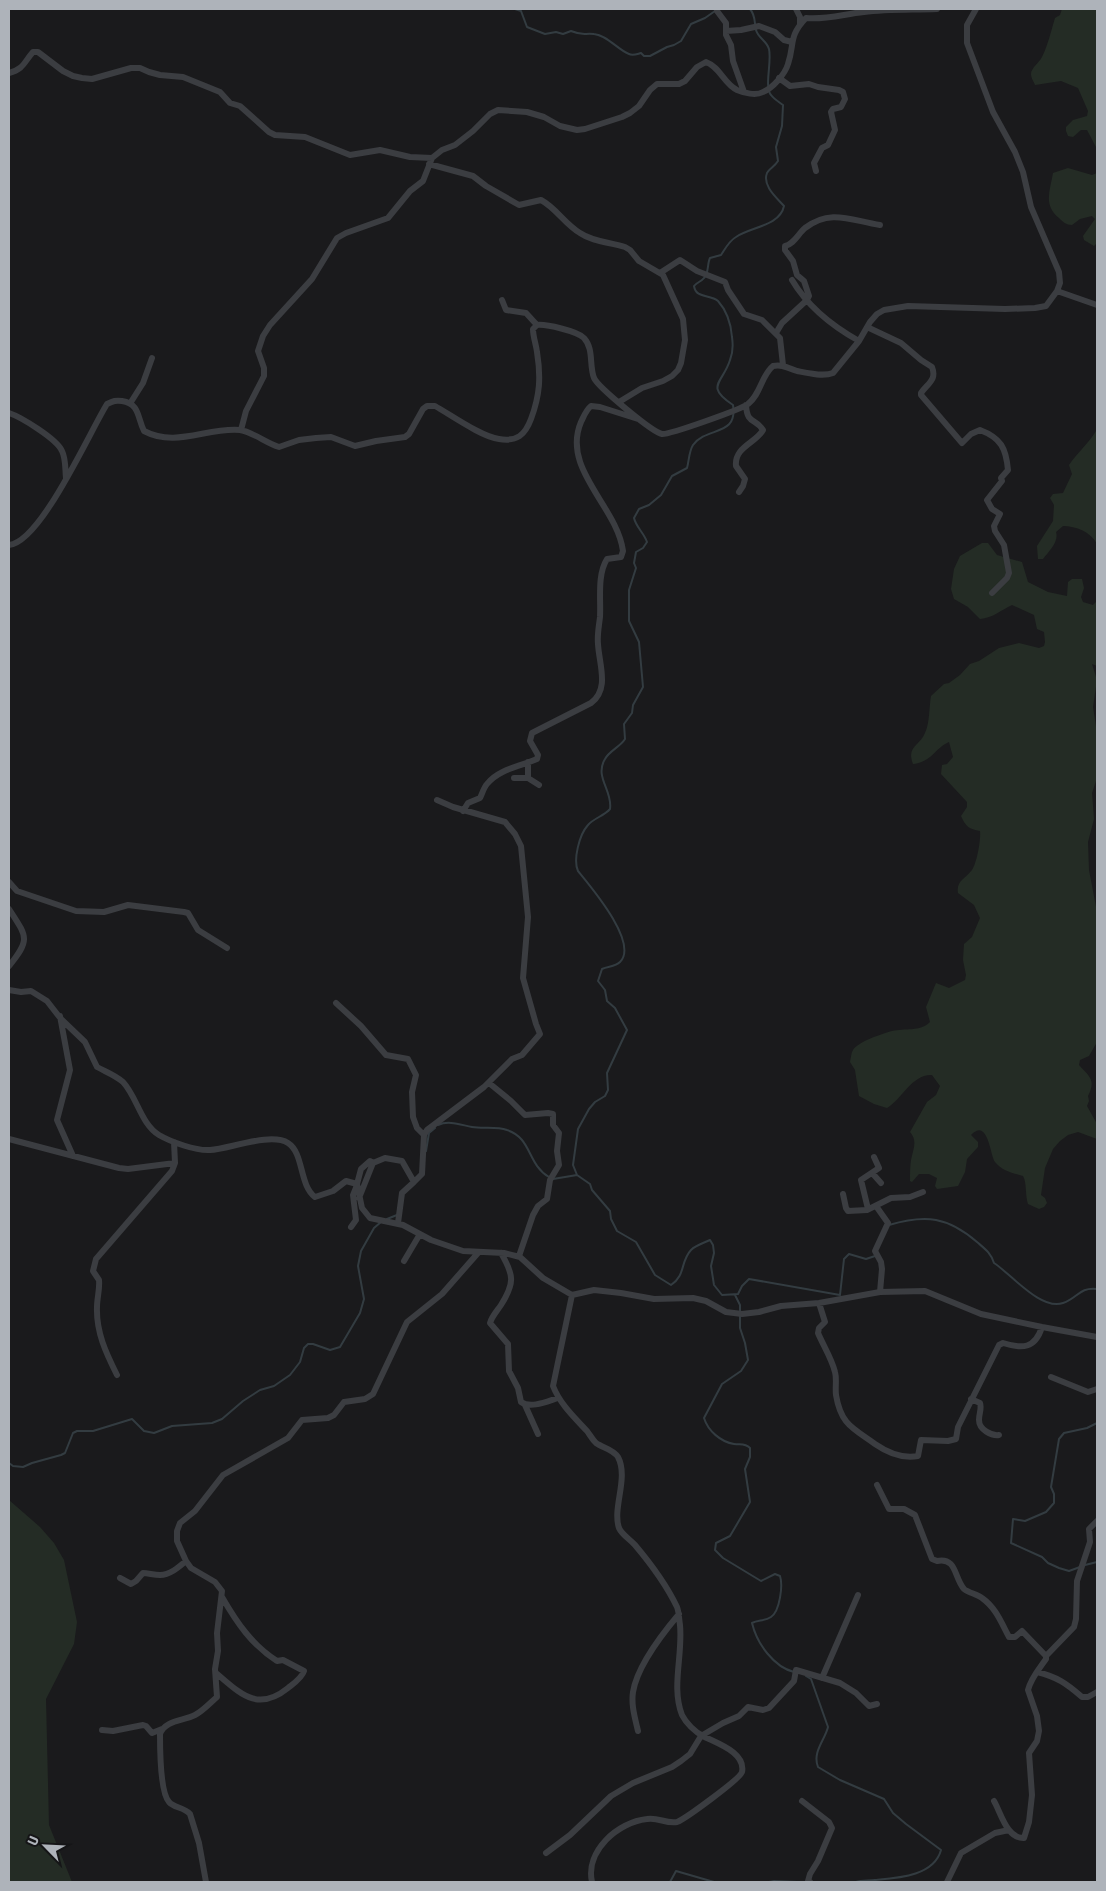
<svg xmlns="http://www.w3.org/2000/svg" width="1106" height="1891" viewBox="0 0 1106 1891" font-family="'Asap Condensed',sans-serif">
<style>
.green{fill:#242c25}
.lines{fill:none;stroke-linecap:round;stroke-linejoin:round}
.stream{stroke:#333c41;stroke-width:2}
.minor{stroke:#3b3d41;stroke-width:6}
</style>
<rect width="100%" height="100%" fill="#1a1a1c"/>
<path class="green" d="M 1062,9 L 1097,9 L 1097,149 L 1087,130 L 1081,130 L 1073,137 L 1068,136 L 1066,131 L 1066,127 L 1073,120 L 1087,116 L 1088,111 L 1078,88 L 1061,81 L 1035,85 C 1034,82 1031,78 1031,74 C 1031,68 1039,63 1042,57 C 1048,45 1051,31 1055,18 L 1060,15 Z
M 1068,168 L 1092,175 L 1097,173 L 1097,243 L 1094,246 L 1084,240 L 1083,236 L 1095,219 L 1092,216 L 1080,219 L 1072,225 C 1066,225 1063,222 1059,218 C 1043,205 1050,191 1053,173 Z
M 1096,431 L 1097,544 C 1091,532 1076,526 1063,526 L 1056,532 C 1059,542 1049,551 1043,559 L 1038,559 L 1037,546 L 1053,521 L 1054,505 L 1050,498 L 1053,494 L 1063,493 L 1072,474 L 1069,465 C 1078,452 1088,444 1096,431 Z
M 982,543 L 988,543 L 997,555 L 1022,562 L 1028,582 L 1048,592 L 1067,596 L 1068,582 L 1072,579 L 1082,579 L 1084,588 L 1081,597 L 1083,602 L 1093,605 L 1097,601 L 1097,666 L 1092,664 L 1097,680 L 1093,707 L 1097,733 L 1097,778 L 1092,793 L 1094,819 L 1088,842 L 1089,870 L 1097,912 L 1097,1042 L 1089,1056 L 1080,1060 L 1079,1065 C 1090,1077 1096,1080 1088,1096 L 1089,1101 L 1087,1106 L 1097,1124 L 1097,1139 L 1078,1132 L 1068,1135 L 1060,1141 L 1053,1149 L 1045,1168 L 1041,1195 L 1045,1198 L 1047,1203 L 1044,1207 L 1039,1209 L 1028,1204 C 1025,1195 1027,1183 1023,1176 C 1013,1173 1002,1171 995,1162 C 990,1155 988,1117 971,1135 L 978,1142 L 978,1147 L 967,1159 L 965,1172 L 958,1186 L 937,1189 L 935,1186 L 937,1178 L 929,1174 L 919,1174 L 912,1182 L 910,1181 C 910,1174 910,1167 911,1160 C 913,1149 918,1141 910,1132 L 927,1102 L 936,1095 L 940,1086 L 932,1075 C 912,1074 902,1099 887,1108 L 874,1104 L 859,1096 L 855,1070 L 850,1062 C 851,1058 851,1053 853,1050 C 859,1041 882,1034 892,1031 C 905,1028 920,1032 930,1022 L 926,1007 L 936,983 L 949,988 L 965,980 L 966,975 L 963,960 L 964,944 L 972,937 L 980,918 L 974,905 L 958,893 C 956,881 965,879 972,870 C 977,863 981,839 980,831 C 969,829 966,827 961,816 L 967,807 L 967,802 L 941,774 L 942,765 L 947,764 L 953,757 L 949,742 C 935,748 932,762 913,764 C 906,746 920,746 925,733 C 930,722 929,707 931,696 L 944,684 L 949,683 L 960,675 L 970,664 L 979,661 L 999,648 L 1019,643 L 1039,648 L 1044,646 L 1045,642 L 1044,632 L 1037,629 L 1034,615 L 1012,605 C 1001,610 993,618 980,619 L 968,607 L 954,599 L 951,589 L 954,569 L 960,556 Z
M 9,1500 L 40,1527 L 54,1543 L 64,1560 L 77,1622 L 74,1644 L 46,1699 L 49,1825 L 72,1882 L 9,1882 Z"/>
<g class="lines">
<path class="stream" d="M 515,9 L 521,11 L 527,27 L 545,34 L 556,32 L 563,34 L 571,31 C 583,36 584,33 594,34 C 607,35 618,50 629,54 C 633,56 637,54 641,53 L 644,56 L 650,56 L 667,47 L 674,45 L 681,41 L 691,24 L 705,18 L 715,11
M 750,9 C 756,16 754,22 756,30 C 758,38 767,41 769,49 C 772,62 764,87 771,95 C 774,99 779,102 783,105 L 782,126 L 776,147 L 778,161 C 775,166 769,169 767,173 C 762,186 777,198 784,206 C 780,226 750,227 736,237 C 729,241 725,249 721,255 L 710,258 C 707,264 709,273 704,278 C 701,282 697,282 694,286 C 696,299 710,294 718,301 C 727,311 731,324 732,337 C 733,344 733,353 730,360 C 723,383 704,386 733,405 C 738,437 707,426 693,445 C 689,451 689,461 687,468 L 672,476 L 661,495 L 649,505 L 639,509 L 634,518 C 636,527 644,533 647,542 L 643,548 L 636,552 L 634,563 L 636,568 L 629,590 L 629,621 L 639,642 L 643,687 L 633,705 L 632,713 L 624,724 L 625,739 C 620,747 609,751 605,759 C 594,777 613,791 610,809 C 604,816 594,818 588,825 C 579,835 573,860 578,871 C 591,887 639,943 620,962 C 615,967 608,966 602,969 L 598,981 L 605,990 L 607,1001 L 615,1008 L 627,1030 L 607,1073 L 608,1090 L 605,1096 L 595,1102 L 589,1109 L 578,1129 L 573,1165 L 577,1175 L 590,1184 L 592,1190 L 610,1211 L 611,1219 L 617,1231 L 636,1242 L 655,1275 L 671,1285 C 686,1275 680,1262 691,1250 C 696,1245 704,1243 710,1240 L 713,1245 L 714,1253 L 711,1266 L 714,1285 L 722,1295 L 738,1294 L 742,1286 L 749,1279 L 840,1295 L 844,1259 L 849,1254 L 866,1259 L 875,1256
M 438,1125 C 449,1120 461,1125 472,1127 C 483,1129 496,1126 507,1130 C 532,1138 527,1164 549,1177
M 426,1151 L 429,1133 L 435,1128
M 553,1179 L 577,1175
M 387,1219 L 397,1215
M 889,1225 C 926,1214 948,1217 977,1242 C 985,1249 991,1253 994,1263 C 1011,1274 1041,1311 1063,1303 C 1078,1298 1079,1287 1097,1289
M 735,1295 L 740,1305 L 740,1312
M 740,1316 L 740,1328 L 745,1343 L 748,1360 L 741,1371 L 722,1384 L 704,1418 C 708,1431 721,1442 734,1444 C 741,1445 745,1443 750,1448 L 750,1457 L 745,1469 L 750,1502 L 730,1536 L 716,1543 L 715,1550 L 723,1558 L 761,1581 L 775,1574 L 780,1576 C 783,1585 780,1611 771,1617 C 765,1621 758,1620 752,1623 C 757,1644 774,1667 794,1672
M 9,1463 L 13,1466 L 23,1467 L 32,1463 L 61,1455 L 65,1453 L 73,1433 L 77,1431 L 93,1431 L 132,1419 L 144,1431 L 154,1433 L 172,1426 L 212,1423 L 222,1419 L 243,1401 L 260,1390 L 274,1386 L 290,1375 L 300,1362 L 304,1348 L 308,1344 L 313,1344 L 330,1350 L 340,1347 L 360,1313 L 364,1299 L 358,1266 L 361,1251 L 374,1228 L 381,1222
M 1085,1565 L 1097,1562
M 1080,1567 L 1069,1571 L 1059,1568 L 1048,1563 L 1042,1557 L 1011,1543 L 1013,1519 L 1025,1521 L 1046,1512 L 1054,1503 L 1054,1494 L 1051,1487 L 1059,1439 L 1064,1433 L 1087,1428 L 1097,1423
M 806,1676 L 811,1679 L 828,1727 C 825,1740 812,1752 818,1767 L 840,1780 L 884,1799 L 893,1813 L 906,1824 L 941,1850 C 934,1876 898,1878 875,1880 C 869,1881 862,1880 856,1882
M 670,1882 L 676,1871 L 714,1882
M 769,1882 L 774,1881 L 797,1882"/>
<path class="minor" d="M 796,9 L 800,17 L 800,24
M 717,11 L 726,23 L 726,35 L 731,45 L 733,61 L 744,92
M 726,31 L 741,30 L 759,26 L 775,32 L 784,40 L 792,42
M 9,73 C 24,69 24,62 33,52 L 38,52 L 63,71 L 73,76 L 82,78 L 92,79 L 131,68 L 140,68 L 149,72 L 160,75 L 183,77 L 220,92 L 230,103 L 240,106 L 269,132 L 275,135 L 305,137 L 350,155 L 380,150 L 410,157 L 432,158
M 779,78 L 790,86 L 809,84 L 818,87 L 839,90 L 843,92 L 845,99 L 841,107 L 833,109 L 831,112 L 835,130 L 828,145 L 822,148 L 814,163 L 816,171
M 429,164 L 473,176 L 486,186 L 519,205 L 541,200 C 556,208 565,224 580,233 C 593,242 610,242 625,247 L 630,250 L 639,261 L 663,275 L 683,319 L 685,340 L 681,363 L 678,370 L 672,376 L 663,381 L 642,388 L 619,402
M 660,273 L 680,260 L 697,271 L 725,282 L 728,290 L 744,314 L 762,320 L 780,338 L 783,365
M 792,280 C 808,307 832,326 859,341
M 1057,291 L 1097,305
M 502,300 L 506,310 L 526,313 L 537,325
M 867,327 L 901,343 L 921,360 L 932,367 C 937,380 928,383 921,393 L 921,395 L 962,443 L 971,434 L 980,430 C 1001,438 1006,448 1008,470 L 1001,478 L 1002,481 L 987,500 L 992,509 L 1000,514 L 994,526 L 995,531 L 1004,545 L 1009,573 L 1007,578 L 992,593
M 776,333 L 782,323 L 807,300 L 809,296 L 804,281 L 797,275 L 793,261 L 785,250 L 785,246 C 794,244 798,234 805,228 C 831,208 852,221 880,225
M 131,402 L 143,383 L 152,358
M 9,413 C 21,417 57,439 62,451 C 66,459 65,469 66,478
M 241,430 L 246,411 L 264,376 L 264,368 L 258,351 L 263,336 L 270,325 L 312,279 L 337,238 L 346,233 L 388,218 L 410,191 L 423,181 L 432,158 L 442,150 L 455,145 L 473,131 L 490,114 L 498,110 L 527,112 L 544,117 L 560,126 L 577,130 L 585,129 L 622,117 L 630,113 L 639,106 L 650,90 L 657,84 L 679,84 L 685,81 L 697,67 L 706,62 C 720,67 724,84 737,90 C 744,93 756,96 763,92 C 773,88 785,74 788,64 C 795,43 788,37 806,18 C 826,20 844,14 864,12 C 888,9 912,10 937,9
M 739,492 L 743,486 L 745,479 L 736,466 C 734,447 756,443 763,430 C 756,418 747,425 746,405
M 9,545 C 41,542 89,433 107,404 C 113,401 116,400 122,401 C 140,404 137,417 144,431 C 176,448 207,427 240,430 C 253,432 266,443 279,447 L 299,440 L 316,438 L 331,437 L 355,446 L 376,441 L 405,437 L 409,434 L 423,409 L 427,406 L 435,406 C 451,415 482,437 499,439 C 517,442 525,435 531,419 C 540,395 541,377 537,352 C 536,344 533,337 533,329 L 537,325 C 546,324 577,331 584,338 C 594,349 589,365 594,378 C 598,387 652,432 662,434 C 669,435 742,409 748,404 C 761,394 761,376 773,366 C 782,364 788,368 797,371 C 807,373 823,377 833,373 L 859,341 L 870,322 L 877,314 L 884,310 L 908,306 L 1005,309 L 1035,308 L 1046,306 L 1057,291 L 1060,283 L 1059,272 L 1031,207 L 1023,172 L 1015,152 L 993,112 L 967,43 L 967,25 L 976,9
M 528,762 L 528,778
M 514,778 L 528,778 L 539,785
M 463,811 L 468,803 L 480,798 C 482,794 484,787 487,784 C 499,769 521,766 537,759 L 538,755 L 530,741 L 532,733 L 591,703 C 610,689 599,664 598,644 C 597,635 599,626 600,617 C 601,599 597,575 607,559 L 621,557 L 623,551 C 617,506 561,469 581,422 C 584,416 586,410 591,406 L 600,407 L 638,419
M 9,882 L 17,891 L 76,911 L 104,912 L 128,905 L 184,912 L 188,913 L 198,930 L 227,948
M 9,909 C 27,937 31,939 9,966
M 9,990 L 21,992 L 31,991 L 47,1001 L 61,1019 L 85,1042 L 97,1067 C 106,1072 115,1075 123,1082 C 137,1097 141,1124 159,1135 C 171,1142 196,1151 210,1150 C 229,1149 271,1132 288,1143 C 304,1153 299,1185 315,1197 L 333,1191 L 346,1181 L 357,1184 L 362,1208 L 370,1218 L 403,1225 L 431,1240 L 463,1251 L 504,1253 L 520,1257 L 543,1278 L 572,1295 L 594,1290 L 621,1293 L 654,1299 L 693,1298 L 706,1301 L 726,1312 L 742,1314 L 759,1312 L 781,1306 L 819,1303 L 880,1292 L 925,1291 L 981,1314 L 1042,1327 L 1097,1337
M 336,1003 L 361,1026 L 386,1055 L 408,1059 L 416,1075 L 412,1092 L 413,1117 L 417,1128 L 424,1135
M 60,1016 L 70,1070 L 57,1120 L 73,1156
M 489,1083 L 511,1101 L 525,1115 L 548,1113 L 553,1114 L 553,1125 L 559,1133 L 557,1151 L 559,1165 L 550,1180 L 547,1199 L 538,1206 L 533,1215 L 519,1256
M 9,1139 L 119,1168 L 128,1169 L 175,1163
M 873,1174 L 881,1183
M 357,1184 L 361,1169 L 370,1161 L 373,1163 L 385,1158 L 402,1161 L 414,1182 L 422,1174 L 424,1135 L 427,1130 L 484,1087 L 512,1059 L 522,1055 L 540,1034 L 536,1024 L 523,978 L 528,917 L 521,846 L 515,834 L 505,822 L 453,807 L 437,800
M 843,1194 L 846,1208 L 848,1211 L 867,1210 L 891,1198 L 910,1197 L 923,1192
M 359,1198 L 373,1163
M 876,1206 L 888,1223 L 875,1251 L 881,1262 L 882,1269 L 880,1292
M 868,1209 L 861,1180 L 879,1168 L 874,1157
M 398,1223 L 402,1193 L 414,1182
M 351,1227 L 356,1220 L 353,1195 L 357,1185
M 501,1253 C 514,1275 515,1283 501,1305 C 497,1311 492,1316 490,1323 L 508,1344 L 509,1371 L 518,1388 L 521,1402 C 531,1409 548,1401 558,1398
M 404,1261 L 420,1234
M 572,1295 L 553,1386 C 560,1404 574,1417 587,1431 C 590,1435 592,1439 596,1443 C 603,1448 613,1449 618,1457 C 629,1478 612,1508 619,1528 C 622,1535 630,1539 635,1545 C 651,1564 666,1584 677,1607 C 679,1612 679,1619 680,1625 C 683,1655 671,1687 682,1715 C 686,1723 695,1732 703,1736 C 716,1743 746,1752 742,1772 C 740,1779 685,1819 677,1822 C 666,1824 658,1817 647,1819 C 618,1822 585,1851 592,1882
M 819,1303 L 825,1322 L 819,1328 L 818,1333 C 823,1345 832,1359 835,1372 C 837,1379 835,1387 836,1395 C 841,1425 853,1428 875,1444 C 888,1453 902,1459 918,1456 L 921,1440 L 948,1441 L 956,1439 L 958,1427 L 999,1345 L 1003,1343 C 1022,1349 1035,1349 1042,1327
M 117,1375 C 106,1353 96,1332 97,1307 C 97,1298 100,1289 99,1280 L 93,1271 L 96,1259 L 172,1171 L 175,1163 L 174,1142
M 1051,1377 L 1088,1392 L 1097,1389
M 971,1399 L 980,1403 C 982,1409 979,1413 979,1420 C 979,1430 992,1436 999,1435
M 525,1405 L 538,1434
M 877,1485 L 889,1509 L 904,1509 L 915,1515 L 932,1559 L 937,1561 C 957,1557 954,1578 964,1589 C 969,1593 977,1594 982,1598 C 996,1608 1001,1622 1009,1637 L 1015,1637 L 1022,1631 L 1046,1656
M 120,1578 L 131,1584 L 136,1581 L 143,1573 C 148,1573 154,1575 160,1575 C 170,1575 179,1567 186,1561
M 1037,1672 C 1057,1677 1066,1683 1082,1697 L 1088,1697 L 1097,1692
M 216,1673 C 240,1693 257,1713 288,1688 C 293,1684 302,1678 304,1671 L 283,1660 L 277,1661 C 252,1645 237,1623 222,1597
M 822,1678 L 858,1595
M 102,1730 L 113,1731 L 143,1725 L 146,1726 L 152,1733 L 162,1729
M 638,1731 C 635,1718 631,1705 633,1692 C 637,1667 663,1633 679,1614
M 802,1801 L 829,1822 L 832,1828 L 818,1861 L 810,1874 L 808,1881 L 810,1882
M 994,1801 C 1001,1813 1007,1839 1024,1838 L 1029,1822 L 1032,1795 L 1029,1753 L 1037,1741 L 1039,1731 L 1037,1716 L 1028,1690 C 1031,1678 1039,1669 1046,1659 L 1046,1656 L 1074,1627 L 1076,1619 L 1077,1581 L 1090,1542 L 1089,1529 L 1097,1521
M 546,1853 L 570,1835 L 611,1796 L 633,1783 L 672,1767 L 681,1761 L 690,1754 L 701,1736 L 723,1723 L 739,1716 L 748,1707 L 763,1710 L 769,1708 L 794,1681 L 796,1670 L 840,1683 L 856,1693 L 869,1706 L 877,1704
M 206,1882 L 199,1843 L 190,1814 C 184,1807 174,1808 169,1802 C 160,1792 160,1749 160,1734 C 165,1720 183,1721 195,1715 C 203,1711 210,1703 217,1697 L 215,1669 L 218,1651 L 217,1633 L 222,1591 L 215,1582 L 191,1568 L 186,1561 L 177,1541 L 177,1531 L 180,1523 L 195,1511 L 223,1475 L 288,1438 L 302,1420 L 328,1418 L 334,1415 L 344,1402 L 365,1399 L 373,1394 L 407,1322 L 442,1294 L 478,1253
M 947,1882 L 961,1853 L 995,1833 L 1009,1830"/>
</g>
<rect width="1106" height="1891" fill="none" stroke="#aeb3ba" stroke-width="20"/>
<g transform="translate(45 1846) rotate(294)" stroke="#151517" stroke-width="4" paint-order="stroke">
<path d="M0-4L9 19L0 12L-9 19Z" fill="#aeb3ba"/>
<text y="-8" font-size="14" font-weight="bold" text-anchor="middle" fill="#aeb3ba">U</text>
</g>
</svg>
